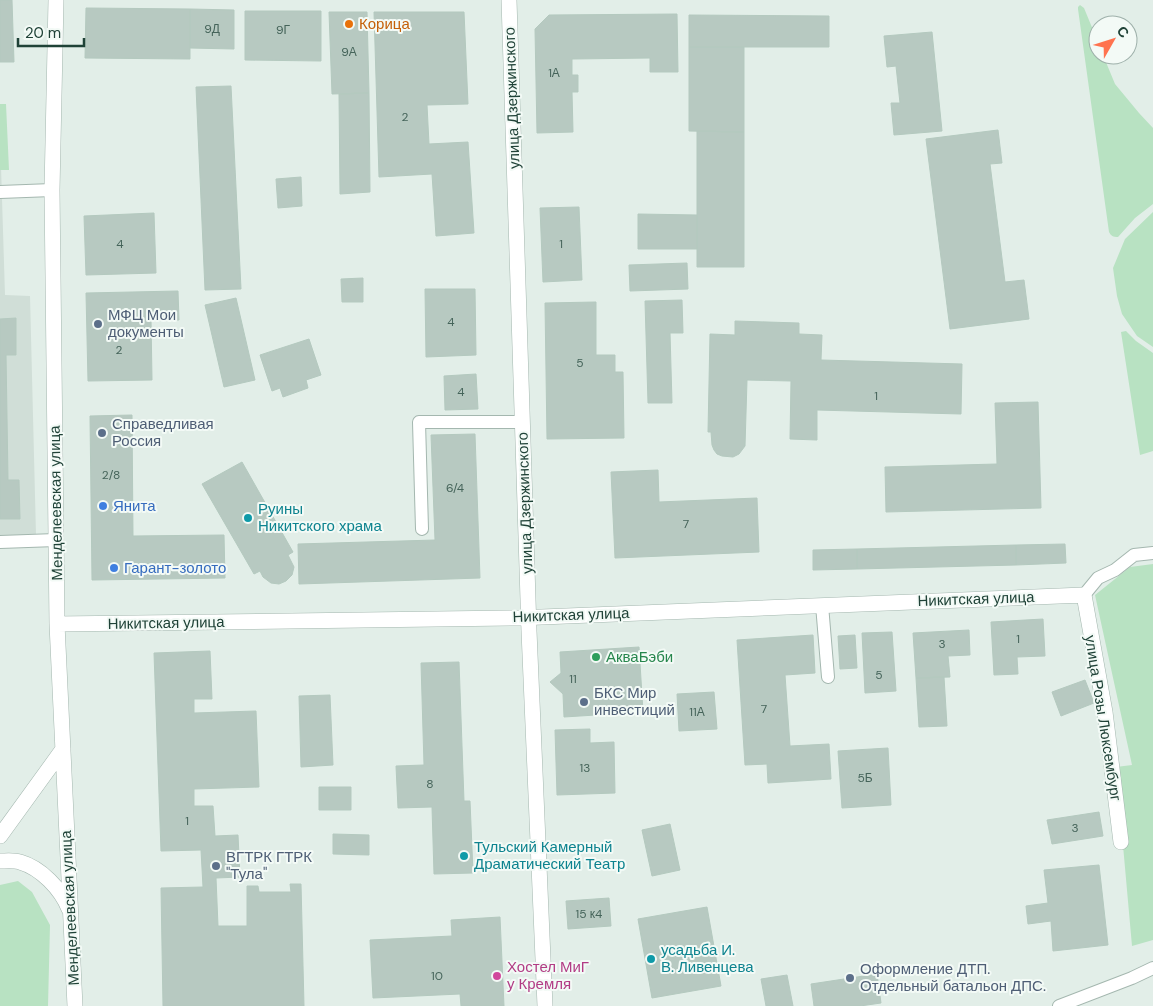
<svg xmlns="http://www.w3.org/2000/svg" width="1153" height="1006" viewBox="0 0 1153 1006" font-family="'DM Sans',sans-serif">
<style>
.built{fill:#d0ded7}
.green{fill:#b8e2c2}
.building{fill:#b7c9c1;stroke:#b4c9bf}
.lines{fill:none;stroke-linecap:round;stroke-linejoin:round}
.service-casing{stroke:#a4b7af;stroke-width:14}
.minor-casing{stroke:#a4b7af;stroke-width:16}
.service{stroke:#fff;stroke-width:12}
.minor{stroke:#fff;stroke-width:15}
.food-dot{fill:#e8710a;stroke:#f3faf6;stroke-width:2}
.service-dot{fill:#5c6f8a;stroke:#f3faf6;stroke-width:2}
.shop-dot{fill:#3f7fe0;stroke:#f3faf6;stroke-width:2}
.culture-dot{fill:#0f9aa8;stroke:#f3faf6;stroke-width:2}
.leisure-dot{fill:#2e9e5b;stroke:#f3faf6;stroke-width:2}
.hotel-dot{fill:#d1479c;stroke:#f3faf6;stroke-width:2}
.labels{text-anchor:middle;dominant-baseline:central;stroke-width:4;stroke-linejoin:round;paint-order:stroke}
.number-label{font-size:12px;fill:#45645a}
.food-label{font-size:15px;fill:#c56008;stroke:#f3faf6;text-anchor:start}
.street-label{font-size:15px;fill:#1f4237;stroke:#f3faf6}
.service-label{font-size:15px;fill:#4e5e75;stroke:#f3faf6;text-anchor:start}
.shop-label{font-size:15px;fill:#366cbe;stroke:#f3faf6;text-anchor:start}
.culture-label{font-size:15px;fill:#0d838f;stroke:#f3faf6;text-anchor:start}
.leisure-label{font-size:15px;fill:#27864d;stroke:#f3faf6;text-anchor:start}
.hotel-label{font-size:15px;fill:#b23c85;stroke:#f3faf6;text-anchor:start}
</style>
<rect width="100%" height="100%" fill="#e2eee8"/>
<path class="built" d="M 0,134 L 5,295 L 30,296 L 36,535 L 0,537 Z"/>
<path class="green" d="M 1080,5 L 1084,8 L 1098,42 L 1098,55 L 1103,55 L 1115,84 L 1139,113 L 1153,128 L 1153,204 L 1135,218 L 1118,237 C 1113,237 1111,236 1109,232 L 1078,9 L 1078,7 Z
M 0,104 L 6,104 L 9,170 L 0,170 Z
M 1153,212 L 1153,347 L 1137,336 L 1122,314 L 1117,296 L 1113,268 L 1125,239 Z
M 1126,331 L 1136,341 L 1153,353 L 1153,451 L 1140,455 L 1121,332 Z
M 1153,564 L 1153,940 L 1132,946 L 1116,767 L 1132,765 L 1095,595 L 1130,567 Z
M 18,881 L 32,892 L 50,925 L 48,1006 L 0,1006 L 0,885 Z"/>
<path class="building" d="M 0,0 L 12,0 L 14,62 L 0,62 Z
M 86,8 L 190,9 L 190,59 L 85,58 Z
M 190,9 L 234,10 L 234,49 L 190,48 Z
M 245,11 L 321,11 L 321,61 L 245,60 Z
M 329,12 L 367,12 L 369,93 L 332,94 Z
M 374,12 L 464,12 L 468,104 L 427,105 L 429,144 L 468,142 L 474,233 L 436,236 L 432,174 L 379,177 Z
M 677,14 L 678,72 L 650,72 L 650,58 L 572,59 L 572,75 L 578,75 L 578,92 L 572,92 L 573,132 L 537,133 L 535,29 L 549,15 Z
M 689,15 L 829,16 L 829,47 L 689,47 Z
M 932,32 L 942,131 L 894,135 L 891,103 L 900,103 L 896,66 L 887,67 L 884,36 Z
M 689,47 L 744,47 L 744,132 L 689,131 Z
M 231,86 L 241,289 L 205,290 L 196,87 Z
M 369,93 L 370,192 L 340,194 L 339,94 Z
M 998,130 L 1002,163 L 990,164 L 1005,282 L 1024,280 L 1029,319 L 950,329 L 926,139 Z
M 697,131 L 744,132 L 744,267 L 697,267 Z
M 301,177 L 302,206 L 278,208 L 276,179 Z
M 579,207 L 582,280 L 543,282 L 540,208 Z
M 154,213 L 156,273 L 86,275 L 84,216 Z
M 638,214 L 697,215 L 697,249 L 638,249 Z
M 687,263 L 688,289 L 630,291 L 629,265 Z
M 363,278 L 363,302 L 342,302 L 341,279 Z
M 425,289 L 475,289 L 476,355 L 426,357 Z
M 178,291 L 179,320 L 151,320 L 152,380 L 88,381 L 86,293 Z
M 236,298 L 255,380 L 224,387 L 205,305 Z
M 682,300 L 683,333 L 670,333 L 672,403 L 648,403 L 645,301 Z
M 596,302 L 596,355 L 615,355 L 615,372 L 623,372 L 624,438 L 547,439 L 545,303 Z
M 16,318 L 16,355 L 6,355 L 8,480 L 19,480 L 20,519 L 0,519 L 0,319 Z
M 735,321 L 799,323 L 799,334 L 822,335 L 821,360 L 962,364 L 961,414 L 817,410 L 817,440 L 790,439 L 791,381 L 747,380 L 745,446 L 739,454 L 733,457 L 722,456 L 717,454 L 714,450 L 712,445 L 711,432 L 708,432 L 710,334 L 735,335 Z
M 309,339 L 321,375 L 306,380 L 308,388 L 283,397 L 280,388 L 272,391 L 260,355 Z
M 476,374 L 478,409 L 445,410 L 444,376 Z
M 1038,402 L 1041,508 L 886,512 L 885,467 L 997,464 L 995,403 Z
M 132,415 L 133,536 L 224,535 L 225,578 L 92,580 L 90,416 Z
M 475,434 L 480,578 L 299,584 L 298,544 L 435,540 L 431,435 Z
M 242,462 L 293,552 L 288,555 L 294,567 L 292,575 L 286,581 L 279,584 L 271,583 L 263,577 L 260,571 L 254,574 L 202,484 Z
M 658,470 L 659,502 L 757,498 L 759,552 L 615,558 L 611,472 Z
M 1065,544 L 1066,563 L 1016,565 L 1016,545 Z
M 1016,545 L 1016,565 L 857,569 L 857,549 Z
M 857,549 L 857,569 L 813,570 L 813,550 Z
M 1043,619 L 1045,656 L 1017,657 L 1018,674 L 994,675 L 991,622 Z
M 969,630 L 970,655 L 948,656 L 950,677 L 916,678 L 913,633 Z
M 892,632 L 896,691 L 865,693 L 862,633 Z
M 813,635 L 815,673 L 785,675 L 790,746 L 829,744 L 831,779 L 768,783 L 767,764 L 745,765 L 737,640 Z
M 855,635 L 857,668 L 840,669 L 838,636 Z
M 639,647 L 643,712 L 564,717 L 563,694 L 550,682 L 561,673 L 560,652 Z
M 210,651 L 212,699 L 194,699 L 194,713 L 256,711 L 259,787 L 194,789 L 194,806 L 213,806 L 215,836 L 238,835 L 240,877 L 216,878 L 218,926 L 247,926 L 247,886 L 258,886 L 259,892 L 291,892 L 290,884 L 301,884 L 304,1006 L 163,1006 L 161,888 L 203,887 L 201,850 L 161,851 L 154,653 Z
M 459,662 L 464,801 L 470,801 L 473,873 L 434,874 L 432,807 L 398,808 L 396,766 L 424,765 L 421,663 Z
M 944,677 L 947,726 L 919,727 L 916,678 Z
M 1085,680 L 1094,703 L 1061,716 L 1052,692 Z
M 714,692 L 717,729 L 679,731 L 677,694 Z
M 330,695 L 333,765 L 301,767 L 299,696 Z
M 590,729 L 590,743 L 614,742 L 615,793 L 557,795 L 555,730 Z
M 888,748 L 891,805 L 842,808 L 838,751 Z
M 319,787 L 351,787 L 351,810 L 319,810 Z
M 1099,812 L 1103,836 L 1052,844 L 1047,820 Z
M 670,824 L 680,870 L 652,876 L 642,830 Z
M 333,834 L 369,835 L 369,855 L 333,854 Z
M 1099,865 L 1108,945 L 1053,951 L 1051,921 L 1028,924 L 1026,906 L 1048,903 L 1044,870 Z
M 609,898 L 611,926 L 568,929 L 566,901 Z
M 707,907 L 721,986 L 652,998 L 638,919 Z
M 500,917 L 504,1006 L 461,1006 L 460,994 L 373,998 L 370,940 L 452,936 L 451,920 Z
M 877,974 L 881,1003 L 860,1006 L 814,1006 L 811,984 Z
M 787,975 L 793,1006 L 766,1006 L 761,979 Z"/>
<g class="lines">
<defs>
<path id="service" d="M 0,192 L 52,190
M 422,529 L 419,422 L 522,422
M 0,542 L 56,540
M 1084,595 L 1098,578 L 1115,570 L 1134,555 L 1153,553
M 822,605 L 828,677
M 1059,1006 L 1132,978 L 1153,968"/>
<path id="minor" d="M 56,0 L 52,190 L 57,624 L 75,1006
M 509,0 L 529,631 L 545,1006
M 57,624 L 517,618 L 1084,595 L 1105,712 L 1121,842
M 0,836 L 63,749
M 0,861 C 6,861 14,860 20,862 C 41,868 61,889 69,909"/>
</defs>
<use href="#service" class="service-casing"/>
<use href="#minor" class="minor-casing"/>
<use href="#service" class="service"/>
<use href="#minor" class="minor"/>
</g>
<circle class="food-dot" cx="349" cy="24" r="5"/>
<g class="service-dot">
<circle cx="98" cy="324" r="5"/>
<circle cx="102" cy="433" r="5"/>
<circle cx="584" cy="702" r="5"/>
<circle cx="216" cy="866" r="5"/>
<circle cx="850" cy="978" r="5"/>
</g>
<g class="shop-dot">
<circle cx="103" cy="506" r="5"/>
<circle cx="114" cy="568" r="5"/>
</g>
<g class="culture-dot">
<circle cx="248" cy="518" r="5"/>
<circle cx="464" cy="856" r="5"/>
<circle cx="651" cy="959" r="5"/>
</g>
<circle class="leisure-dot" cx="596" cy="657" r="5"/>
<circle class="hotel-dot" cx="497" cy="976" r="5"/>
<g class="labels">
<g class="number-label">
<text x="212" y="29">9Д</text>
<text x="283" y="30">9Г</text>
<text x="349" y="52">9А</text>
<text x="554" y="73">1А</text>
<text x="405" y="117">2</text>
<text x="120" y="244">4</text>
<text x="561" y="244">1</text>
<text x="451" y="322">4</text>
<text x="119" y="350">2</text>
<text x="580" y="363">5</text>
<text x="461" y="392">4</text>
<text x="876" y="396">1</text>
<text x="111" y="475">2/8</text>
<text x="455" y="488">6/4</text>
<text x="686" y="524">7</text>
<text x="1018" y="639">1</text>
<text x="942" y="644">3</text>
<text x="879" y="675">5</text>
<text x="573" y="679">11</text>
<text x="764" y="709">7</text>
<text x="697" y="712">11А</text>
<text x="585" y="768">13</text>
<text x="865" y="778">5Б</text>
<text x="430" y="784">8</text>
<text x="187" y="821">1</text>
<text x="1075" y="828">3</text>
<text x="589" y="914">15 к4</text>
<text x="437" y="976">10</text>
</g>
<g class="food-label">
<text x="359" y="24">Корица</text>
</g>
<g class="street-label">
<text transform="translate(512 98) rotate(-92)">улица Дзержинского</text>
<text transform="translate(56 503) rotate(-91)">Менделеевская улица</text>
<text transform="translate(525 503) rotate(-92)">улица Дзержинского</text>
<text transform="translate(976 599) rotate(-2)">Никитская улица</text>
<text transform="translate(571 615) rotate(-2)">Никитская улица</text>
<text transform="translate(166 623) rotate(-1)">Никитская улица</text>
<text transform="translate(1103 718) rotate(81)">улица Розы Люксембург</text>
<text transform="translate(70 908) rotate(-93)">Менделеевская улица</text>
</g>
<g class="service-label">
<text x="108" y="315">МФЦ Мои<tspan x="108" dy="17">документы</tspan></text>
<text x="112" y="424">Справедливая<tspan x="112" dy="17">Россия</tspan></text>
<text x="594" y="693">БКС Мир<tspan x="594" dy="17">инвестиций</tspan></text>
<text x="226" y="857">ВГТРК ГТРК<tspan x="226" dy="17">"Тула"</tspan></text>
<text x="860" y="969">Оформление ДТП.<tspan x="860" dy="17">Отдельный батальон ДПС.</tspan></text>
</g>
<g class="shop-label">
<text x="113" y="506">Янита</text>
<text x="124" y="568">Гарант-золото</text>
</g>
<g class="culture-label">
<text x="258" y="509">Руины<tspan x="258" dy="17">Никитского храма</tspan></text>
<text x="474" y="847">Тульский Камерный<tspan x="474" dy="17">Драматический Театр</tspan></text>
<text x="661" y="950">усадьба И.<tspan x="661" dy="17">В. Ливенцева</tspan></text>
</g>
<g class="leisure-label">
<text x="606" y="657">АкваБэби</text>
</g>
<g class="hotel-label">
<text x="507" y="967">Хостел МиГ<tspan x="507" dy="17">у Кремля</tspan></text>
</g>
</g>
<g transform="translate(1113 40) rotate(51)"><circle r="24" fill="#f3faf6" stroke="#9eb0aa"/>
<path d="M0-4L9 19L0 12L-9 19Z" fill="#ff734f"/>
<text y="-8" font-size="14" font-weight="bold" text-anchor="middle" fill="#1f4237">С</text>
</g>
<path d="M18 38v8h66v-8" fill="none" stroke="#1f4237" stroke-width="2.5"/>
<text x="25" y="38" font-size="15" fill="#1f4237" stroke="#f3faf6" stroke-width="4" paint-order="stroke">20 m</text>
</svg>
